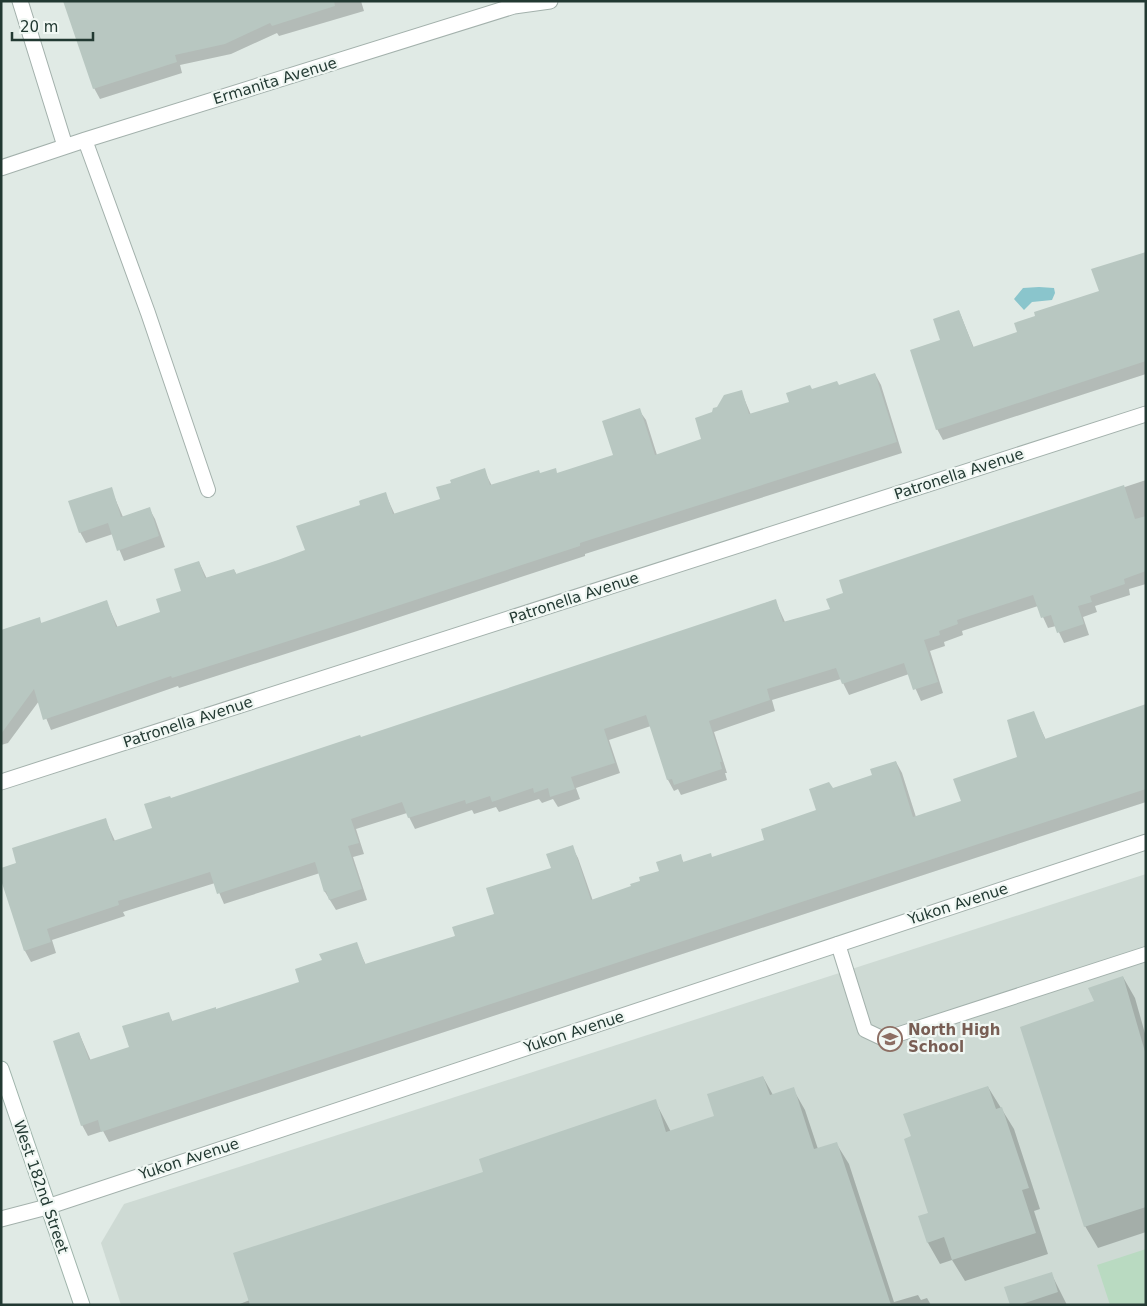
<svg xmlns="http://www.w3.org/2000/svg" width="1147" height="1306" viewBox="0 0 1147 1306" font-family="'DejaVu Sans',sans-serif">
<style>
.built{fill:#cedad4}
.green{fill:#b9dac1}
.water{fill:#8ac5cc}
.shadow{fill:#0003}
.building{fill:#b8c7c1}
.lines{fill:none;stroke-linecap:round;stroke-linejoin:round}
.service-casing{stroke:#a3b1ac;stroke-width:16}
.minor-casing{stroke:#a3b1ac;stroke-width:17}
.tertiary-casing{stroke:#a3b1ac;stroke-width:17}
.secondary-casing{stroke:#a0b5ac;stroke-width:17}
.service{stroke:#fff;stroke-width:14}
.minor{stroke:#fff;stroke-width:15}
.tertiary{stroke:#fff;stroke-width:15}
.secondary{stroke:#fff;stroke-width:15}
.labels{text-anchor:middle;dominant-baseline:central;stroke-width:4.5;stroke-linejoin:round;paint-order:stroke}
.street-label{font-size:15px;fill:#223932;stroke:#f0f7f3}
.education-label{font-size:15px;font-weight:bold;fill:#785e54;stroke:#f0f7f3;text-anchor:start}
</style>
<rect width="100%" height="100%" fill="#e0eae5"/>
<path class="built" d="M 1146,874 L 1146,1305 L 121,1305 L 101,1243 L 124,1204 Z"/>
<path class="green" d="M 1146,1249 L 1146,1305 L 1110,1305 L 1097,1265 Z"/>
<path class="water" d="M 1039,287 L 1054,288 L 1055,293 L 1052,300 L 1032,302 L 1024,310 L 1014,299 L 1023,288 Z"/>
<path class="shadow" d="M 65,1 L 361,1 L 364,11 L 279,36 L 277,33 L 231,54 L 180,65 L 182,73 L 100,99 L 94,88 Z
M 1100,292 L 1146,323 L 1146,374 L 943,440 L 937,429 L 942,341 L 959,311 L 974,348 L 1015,334 Z
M 875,374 L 881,385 L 902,453 L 585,554 L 585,556 L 354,632 L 179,688 L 178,686 L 51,730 L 39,701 L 8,743 L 1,745 L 1,631 L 39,619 L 42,624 L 106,601 L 118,628 L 162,613 L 182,591 L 199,562 L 207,579 L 234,570 L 237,575 L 306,551 L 361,505 L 385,493 L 395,515 L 441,500 L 484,470 L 492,486 L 540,474 L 558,475 L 615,456 L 639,410 L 646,420 L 657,455 L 703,440 L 714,413 L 741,391 L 751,415 L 790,403 L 812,390 L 839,386 Z
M 1146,480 L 1146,584 L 1129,589 L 1130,595 L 1095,606 L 1097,612 L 1083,617 L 1089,635 L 1064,643 L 1056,626 L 1048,628 L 1038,606 L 962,631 L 963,635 L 944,642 L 945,646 L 930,651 L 943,693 L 921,701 L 909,674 L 849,695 L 841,679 L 772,700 L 775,711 L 714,732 L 727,773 L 725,773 L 727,780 L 681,795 L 678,789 L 674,791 L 668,780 L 651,726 L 609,740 L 620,773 L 576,788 L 580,799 L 558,807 L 553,799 L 542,803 L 539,799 L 499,812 L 496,807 L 474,814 L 472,810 L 415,829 L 407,813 L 356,829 L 364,854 L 353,857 L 367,900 L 336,910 L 325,892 L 320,873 L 224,904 L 215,883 L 123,912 L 125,916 L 52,940 L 56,953 L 31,962 L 25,951 L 1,876 L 18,864 L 105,819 L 115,841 L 154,829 L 170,800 L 361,739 L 775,600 L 785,622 L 831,610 L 845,594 L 841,581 Z
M 111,489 L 123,517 L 149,508 L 155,519 L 165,547 L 124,561 L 113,534 L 86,543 L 80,532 Z
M 1146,705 L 1146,802 L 109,1142 L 103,1131 L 88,1136 L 82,1125 L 79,1033 L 91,1061 L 130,1048 L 168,1014 L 173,1022 L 216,1011 L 301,983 L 323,961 L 356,944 L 366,965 L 457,937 L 495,915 L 552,869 L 572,847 L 578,858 L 593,901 L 632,887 L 660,871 L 680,856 L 684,863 L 712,858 L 766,841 L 817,811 L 832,789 L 873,776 L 896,762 L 902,773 L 916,817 L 962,802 L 1018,758 L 1033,712 L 1046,740 Z
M 1123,977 L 1135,998 L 1146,1037 L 1146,1232 L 1098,1248 L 1085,1226 L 1095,1002 Z
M 763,1077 L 773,1095 L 793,1089 L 805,1110 L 818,1149 L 836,1143 L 849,1164 L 894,1302 L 918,1295 L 921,1300 L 927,1298 L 931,1305 L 237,1305 L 250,1300 L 485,1172 L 655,1101 L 671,1132 L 716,1117 Z
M 988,1087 L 1014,1129 L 1040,1209 L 1034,1211 L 1048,1254 L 965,1281 L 952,1260 L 940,1264 L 928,1243 L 920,1217 L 930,1213 Z
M 1051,1273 L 1067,1305 L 1011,1305 Z"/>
<path class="building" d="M 63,1 L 334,1 L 335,6 L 272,26 L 270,23 L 225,44 L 175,55 L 177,62 L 93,89 Z
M 1146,252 L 1146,361 L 936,430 L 910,350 L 940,340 L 933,319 L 959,310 L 973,347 L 1017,332 L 1014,323 L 1035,316 L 1034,312 L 1099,291 L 1091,269 Z
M 875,373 L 897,442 L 580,543 L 580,546 L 348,622 L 172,678 L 171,676 L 43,720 L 34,689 L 1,734 L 1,630 L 40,617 L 41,623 L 107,600 L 116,627 L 160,612 L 156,599 L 181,591 L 174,569 L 199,561 L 205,578 L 234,569 L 236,574 L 278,560 L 305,550 L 296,526 L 360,505 L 359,501 L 361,500 L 386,492 L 393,514 L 440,499 L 436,487 L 451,483 L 450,480 L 485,468 L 490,485 L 539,470 L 540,473 L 556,468 L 557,473 L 613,455 L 602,421 L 640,408 L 655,455 L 701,439 L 695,418 L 712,412 L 713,408 L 717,407 L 724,395 L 742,390 L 749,414 L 789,402 L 786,393 L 810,385 L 812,389 L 837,381 L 839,385 Z
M 1124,485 L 1135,519 L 1146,516 L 1146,571 L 1124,579 L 1125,584 L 1090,596 L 1092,602 L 1078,606 L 1084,624 L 1057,633 L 1051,615 L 1041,618 L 1033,595 L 957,620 L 958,624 L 939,631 L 940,635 L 924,640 L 938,682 L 913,690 L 904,663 L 842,684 L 836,668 L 767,689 L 770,700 L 709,721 L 722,762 L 720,762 L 722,769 L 674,785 L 672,779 L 667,780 L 646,715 L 604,729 L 615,763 L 571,777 L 575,789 L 550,797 L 548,788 L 534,793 L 533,788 L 492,802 L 490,796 L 466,804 L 465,800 L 408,818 L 402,802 L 351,819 L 359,843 L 348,846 L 362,889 L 329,900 L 326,891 L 324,892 L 315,862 L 217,894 L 210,872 L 118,901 L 119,905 L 47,929 L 51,942 L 24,951 L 1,880 L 1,868 L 16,863 L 12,848 L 106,818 L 113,841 L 152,828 L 144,804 L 170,796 L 171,798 L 360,735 L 361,737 L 776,599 L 783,622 L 830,609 L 826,599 L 843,593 L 839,580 Z
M 112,487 L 121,517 L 150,507 L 159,536 L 117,551 L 108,523 L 79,533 L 68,501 Z
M 1146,704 L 1146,789 L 101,1132 L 98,1120 L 81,1126 L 53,1041 L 79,1032 L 89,1060 L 129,1047 L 122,1026 L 169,1012 L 172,1021 L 216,1007 L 216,1009 L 299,982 L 295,969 L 322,960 L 319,954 L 357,942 L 365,964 L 455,936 L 452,927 L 494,914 L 486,888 L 551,868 L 546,854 L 573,845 L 591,900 L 631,886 L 630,884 L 640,881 L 639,877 L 659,871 L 656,862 L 681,854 L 683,862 L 711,853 L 712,857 L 764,840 L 761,829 L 816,810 L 809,789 L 829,782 L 833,788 L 872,775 L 870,769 L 896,761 L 913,817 L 961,801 L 953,779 L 1017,757 L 1007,720 L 1034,711 L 1045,739 Z
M 1123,976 L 1146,1055 L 1146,1207 L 1084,1227 L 1020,1027 L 1094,1001 L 1088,988 Z
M 763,1076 L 770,1095 L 794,1087 L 814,1149 L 837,1142 L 891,1305 L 250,1305 L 233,1253 L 483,1172 L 479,1159 L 656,1099 L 666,1132 L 714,1116 L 707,1094 Z
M 988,1086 L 996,1109 L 1002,1107 L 1029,1188 L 1022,1190 L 1036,1233 L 952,1260 L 944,1237 L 927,1243 L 918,1216 L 928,1213 L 904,1139 L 911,1136 L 903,1114 Z
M 1052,1272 L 1058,1292 L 1019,1305 L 1010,1305 L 1004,1287 Z"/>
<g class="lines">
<defs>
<path id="service" d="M 85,140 L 148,313 L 208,490
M 838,944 L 865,1030 L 884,1039 L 1146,954"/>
<path id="minor" d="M 20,1 L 65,146
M 1,168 L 85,140 L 514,6 L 550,1
M 1,782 L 1146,414"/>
<path id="tertiary" d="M 1,1219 L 47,1207 L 1146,842"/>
<path id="secondary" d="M 1,1069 L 82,1305"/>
</defs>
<use href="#service" class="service-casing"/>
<use href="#minor" class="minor-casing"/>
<use href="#tertiary" class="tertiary-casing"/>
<use href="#secondary" class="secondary-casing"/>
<use href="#service" class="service"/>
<use href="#minor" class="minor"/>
<use href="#tertiary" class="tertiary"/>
<use href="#secondary" class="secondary"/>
</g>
<defs>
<symbol id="school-ring" viewBox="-11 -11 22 22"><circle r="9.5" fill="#f0f7f3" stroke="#8d6e63" stroke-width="1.5"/><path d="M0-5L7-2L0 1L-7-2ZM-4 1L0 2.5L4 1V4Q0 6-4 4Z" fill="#8d6e63"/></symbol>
</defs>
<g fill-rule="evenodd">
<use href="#school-ring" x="876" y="1025" width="28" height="28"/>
</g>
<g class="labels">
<g class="street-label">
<text transform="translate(275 81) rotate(-17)">Ermanita Avenue</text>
<text transform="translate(959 474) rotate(-18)">Patronella Avenue</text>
<text transform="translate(574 598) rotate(-18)">Patronella Avenue</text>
<text transform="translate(188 722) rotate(-18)">Patronella Avenue</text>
<text transform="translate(958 904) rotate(-18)">Yukon Avenue</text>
<text transform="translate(574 1032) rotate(-18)">Yukon Avenue</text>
<text transform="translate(189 1159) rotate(-18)">Yukon Avenue</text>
<text transform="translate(41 1187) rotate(71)">West 182nd Street</text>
</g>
<g class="education-label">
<text x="908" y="1030">North High<tspan x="908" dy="17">School</tspan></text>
</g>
</g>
<rect width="1147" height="1306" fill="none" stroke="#223932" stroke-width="5"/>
<path d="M12 32v8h81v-8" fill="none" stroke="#223932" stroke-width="2.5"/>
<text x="20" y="32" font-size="15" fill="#223932" stroke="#f0f7f3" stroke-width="4" paint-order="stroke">20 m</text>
</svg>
